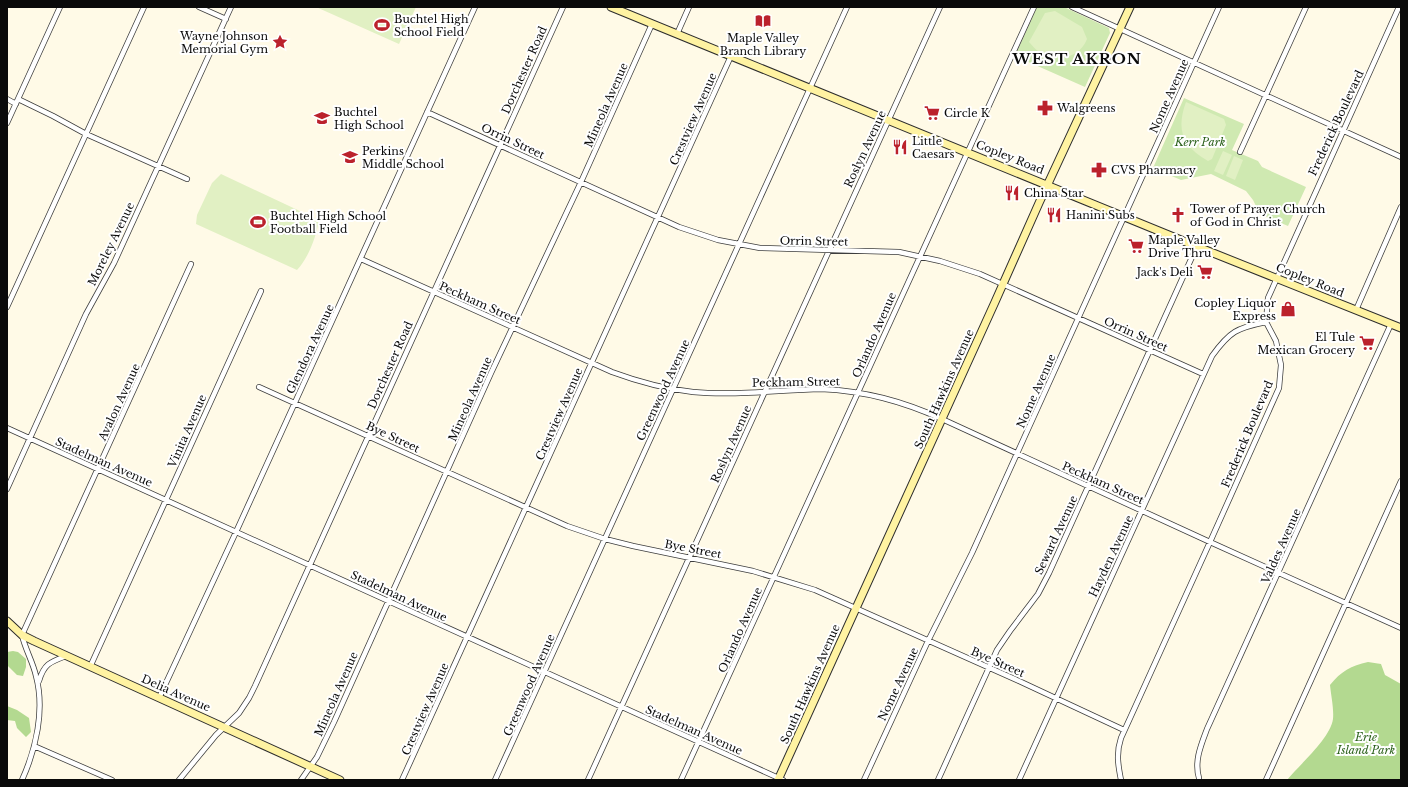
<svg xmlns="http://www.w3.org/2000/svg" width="1408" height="787" viewBox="0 0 1408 787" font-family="'Libre Baskerville',serif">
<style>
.green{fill:#cfe9b1}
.forest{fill:#b3d990}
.pitch{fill:#e1f0c3}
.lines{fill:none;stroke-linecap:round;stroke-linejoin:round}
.street-casing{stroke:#3d3d3d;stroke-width:6}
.secondary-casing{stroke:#2c2c2c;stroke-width:9}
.street{stroke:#fff;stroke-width:4.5}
.secondary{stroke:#fff3a2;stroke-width:7}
.labels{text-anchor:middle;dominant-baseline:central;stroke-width:4;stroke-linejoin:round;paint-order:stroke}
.poi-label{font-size:11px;fill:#0a0a0a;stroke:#fff;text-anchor:start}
.street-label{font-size:11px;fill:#0a0a0a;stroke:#fff}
.park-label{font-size:11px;font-style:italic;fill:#2b611b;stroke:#fff}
.district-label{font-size:15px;font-weight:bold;letter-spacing:1px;fill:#0a0a0a;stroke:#fff}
</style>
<rect width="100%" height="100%" fill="#fffae7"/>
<path class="green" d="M 1037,7 L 1064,7 L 1109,28 L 1110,33 L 1085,87 L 1015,56 Z
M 1184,98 L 1244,124 L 1232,150 L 1258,161 L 1262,167 L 1306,187 L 1288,226 L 1267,217 L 1259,212 L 1253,200 L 1246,191 L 1211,174 L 1181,180 L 1153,168 Z"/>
<path class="forest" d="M 13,651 L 18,652 L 26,659 L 26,667 L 23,676 L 17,675 L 7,665 L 7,652 Z
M 1368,662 L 1381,664 L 1385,675 L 1401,684 L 1401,780 L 1287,780 C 1300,764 1330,739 1333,719 C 1334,709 1331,695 1330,685 C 1341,671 1351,666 1368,662 Z
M 7,706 L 17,710 L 29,718 L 31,732 L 26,737 L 17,728 L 15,721 L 7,720 Z"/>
<path class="pitch" d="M 316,7 L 416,7 L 399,44 Z
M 1055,11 L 1082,27 L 1087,39 C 1079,59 1056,63 1038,51 C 1035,49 1032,45 1029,42 L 1045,13 Z
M 1186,102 L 1224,119 L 1226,125 L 1212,159 L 1208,161 C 1182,146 1176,130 1186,102 Z
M 1223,151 L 1232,155 L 1223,175 L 1214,171 Z
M 1234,156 L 1243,160 L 1235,180 L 1226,176 Z
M 221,174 L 319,220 C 316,237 309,257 297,270 L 196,224 L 197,215 L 212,183 Z"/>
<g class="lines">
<defs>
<path id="street" d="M 199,7 L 226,19
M 1072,7 L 1401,157
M 677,34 L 689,7
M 7,99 L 16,104
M 18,99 L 53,116 L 86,134 L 187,179
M 427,112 L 679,227 L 718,240 L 760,248 L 899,252 L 940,261 L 980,274 L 1203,374
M 7,123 L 60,7
M 1240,152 L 1306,7
M 361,259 L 612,372 C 639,382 665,389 693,392 C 734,396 779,390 821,389 C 865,391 902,401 942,419 L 1210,542 L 1401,628
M 7,307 L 144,7
M 1356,310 L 1401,207
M 259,387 L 567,526 L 605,539 L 633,546 L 753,571 L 815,590 L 1019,681 L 1124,730
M 7,428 L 783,780
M 7,489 L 86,314 L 114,263 L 231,7
M 90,667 L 261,291
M 39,681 C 44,664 50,662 66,656
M 159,698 L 236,532 L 475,7
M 34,746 L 112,780
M 1199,778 C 1194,761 1201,745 1207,729 L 1391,324
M 22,780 C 36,749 45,710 36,676 C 33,662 25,649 22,635 L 191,264
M 179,780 L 216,735 L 239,713 L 249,698 L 255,686 L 563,7
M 301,780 L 317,757 L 334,722 L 491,373 L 581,182 L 652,24
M 402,780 L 731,56
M 495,780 L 847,7
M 588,780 L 940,7
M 681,780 L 1034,7
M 864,780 L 928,641 L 972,553 L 1219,7
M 938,780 L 997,650 L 1010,631 L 1038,594 L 1049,573 L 1197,246
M 1019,780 L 1212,356 C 1230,331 1237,328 1266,322
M 1121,780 C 1118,765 1116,753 1121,738 L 1210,542 L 1279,388 L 1281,365 L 1276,341 L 1266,322 L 1268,298 L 1399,7
M 1266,780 L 1401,481"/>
<path id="secondary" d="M 611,7 L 1203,249 L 1401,328
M 7,621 L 22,635 L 34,641 L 340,780
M 778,780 L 995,302 L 1039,203 L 1130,7"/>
</defs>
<use href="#street" class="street-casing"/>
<use href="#secondary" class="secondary-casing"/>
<use href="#street" class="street"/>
<use href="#secondary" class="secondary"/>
</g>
<defs>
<symbol id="library-bare" viewBox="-9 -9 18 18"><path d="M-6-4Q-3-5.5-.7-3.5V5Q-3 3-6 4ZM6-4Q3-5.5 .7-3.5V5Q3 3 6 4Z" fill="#bb212c" stroke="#fff" stroke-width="2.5" paint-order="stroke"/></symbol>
<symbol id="stadium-bare" viewBox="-9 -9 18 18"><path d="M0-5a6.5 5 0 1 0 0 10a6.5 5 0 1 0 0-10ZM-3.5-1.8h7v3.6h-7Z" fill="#bb212c" stroke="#fff" stroke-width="2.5" paint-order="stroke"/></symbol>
<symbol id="sight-bare" viewBox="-9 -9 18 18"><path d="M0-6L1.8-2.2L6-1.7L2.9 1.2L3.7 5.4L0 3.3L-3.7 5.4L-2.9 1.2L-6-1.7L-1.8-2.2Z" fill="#bb212c" stroke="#fff" stroke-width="2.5" paint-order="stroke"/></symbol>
<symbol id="pharmacy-bare" viewBox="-9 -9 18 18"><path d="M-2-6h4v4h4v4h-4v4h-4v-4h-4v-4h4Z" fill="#bb212c" stroke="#fff" stroke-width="2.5" paint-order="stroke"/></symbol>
<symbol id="supermarket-bare" viewBox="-9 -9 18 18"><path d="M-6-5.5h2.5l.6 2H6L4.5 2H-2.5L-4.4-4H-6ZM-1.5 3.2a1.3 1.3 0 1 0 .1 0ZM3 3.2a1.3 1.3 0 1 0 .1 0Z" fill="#bb212c" stroke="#fff" stroke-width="2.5" paint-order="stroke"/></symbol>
<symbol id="school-bare" viewBox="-9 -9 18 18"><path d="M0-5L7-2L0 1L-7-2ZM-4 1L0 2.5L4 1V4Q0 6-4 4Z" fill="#bb212c" stroke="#fff" stroke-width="2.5" paint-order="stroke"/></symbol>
<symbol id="restaurant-bare" viewBox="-9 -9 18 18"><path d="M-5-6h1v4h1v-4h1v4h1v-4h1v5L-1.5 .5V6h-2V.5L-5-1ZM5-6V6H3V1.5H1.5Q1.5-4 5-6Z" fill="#bb212c" stroke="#fff" stroke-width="2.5" paint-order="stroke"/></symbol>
<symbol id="church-bare" viewBox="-9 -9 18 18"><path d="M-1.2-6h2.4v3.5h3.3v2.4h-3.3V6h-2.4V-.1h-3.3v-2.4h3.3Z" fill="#bb212c" stroke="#fff" stroke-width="2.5" paint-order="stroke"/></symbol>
<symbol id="shop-bare" viewBox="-9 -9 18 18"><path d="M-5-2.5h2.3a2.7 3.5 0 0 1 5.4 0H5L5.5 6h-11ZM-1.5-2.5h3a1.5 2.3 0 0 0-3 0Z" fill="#bb212c" stroke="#fff" stroke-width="2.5" paint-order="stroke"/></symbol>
</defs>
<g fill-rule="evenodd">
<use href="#library-bare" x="752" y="10" width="22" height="22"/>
<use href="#stadium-bare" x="371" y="14" width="22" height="22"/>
<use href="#sight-bare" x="269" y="31" width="22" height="22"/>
<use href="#pharmacy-bare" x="1034" y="97" width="22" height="22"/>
<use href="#supermarket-bare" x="921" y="102" width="22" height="22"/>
<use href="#school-bare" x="311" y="107" width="22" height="22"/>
<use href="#restaurant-bare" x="889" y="136" width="22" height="22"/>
<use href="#school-bare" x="339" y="146" width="22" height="22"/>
<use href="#pharmacy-bare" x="1088" y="159" width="22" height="22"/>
<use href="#restaurant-bare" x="1001" y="182" width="22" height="22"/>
<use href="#restaurant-bare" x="1043" y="204" width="22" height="22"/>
<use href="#church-bare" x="1167" y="204" width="22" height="22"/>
<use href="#stadium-bare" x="247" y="211" width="22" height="22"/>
<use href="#supermarket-bare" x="1125" y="235" width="22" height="22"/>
<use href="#supermarket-bare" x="1194" y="261" width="22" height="22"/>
<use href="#shop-bare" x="1277" y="298" width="22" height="22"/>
<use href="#supermarket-bare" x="1356" y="332" width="22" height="22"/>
</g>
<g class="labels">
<g class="poi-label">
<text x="394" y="19">Buchtel High<tspan x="394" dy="13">School Field</tspan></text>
<text x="268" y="36" text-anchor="end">Wayne Johnson<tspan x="268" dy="13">Memorial Gym</tspan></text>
<text x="763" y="38" text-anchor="middle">Maple Valley<tspan x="763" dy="13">Branch Library</tspan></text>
<text x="1057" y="108">Walgreens</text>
<text x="334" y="112">Buchtel<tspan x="334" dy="13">High School</tspan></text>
<text x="944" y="113">Circle K</text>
<text x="912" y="141">Little<tspan x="912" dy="13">Caesars</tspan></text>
<text x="362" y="151">Perkins<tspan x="362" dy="13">Middle School</tspan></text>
<text x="1111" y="170">CVS Pharmacy</text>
<text x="1024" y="193">China Star</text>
<text x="1190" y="209">Tower of Prayer Church<tspan x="1190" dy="13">of God in Christ</tspan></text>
<text x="1066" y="215">Hanini Subs</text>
<text x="270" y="216">Buchtel High School<tspan x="270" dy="13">Football Field</tspan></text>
<text x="1148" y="240">Maple Valley<tspan x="1148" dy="13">Drive Thru</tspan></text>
<text x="1193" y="272" text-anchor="end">Jack's Deli</text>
<text x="1276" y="303" text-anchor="end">Copley Liquor<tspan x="1276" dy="13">Express</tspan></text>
<text x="1355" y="337" text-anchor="end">El Tule<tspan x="1355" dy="13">Mexican Grocery</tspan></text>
</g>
<g class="street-label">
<text transform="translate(524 70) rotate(-66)">Dorchester Road</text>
<text transform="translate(1169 96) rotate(-66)">Nome Avenue</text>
<text transform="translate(606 105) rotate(-66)">Mineola Avenue</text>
<text transform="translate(693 119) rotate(-66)">Crestview Avenue</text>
<text transform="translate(1336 123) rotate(-65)">Frederick Boulevard</text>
<text transform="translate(513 141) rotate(25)">Orrin Street</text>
<text transform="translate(865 149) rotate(-65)">Roslyn Avenue</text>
<text transform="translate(1010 157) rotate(22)">Copley Road</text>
<text transform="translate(814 241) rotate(1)">Orrin Street</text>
<text transform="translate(111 244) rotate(-64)">Moreley Avenue</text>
<text transform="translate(1310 280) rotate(22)">Copley Road</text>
<text transform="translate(480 303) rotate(24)">Peckham Street</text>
<text transform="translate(1136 334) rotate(24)">Orrin Street</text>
<text transform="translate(874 335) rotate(-66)">Orlando Avenue</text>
<text transform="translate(310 349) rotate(-65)">Glendora Avenue</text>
<text transform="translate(390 365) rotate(-66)">Dorchester Road</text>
<text transform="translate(796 382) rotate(-1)">Peckham Street</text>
<text transform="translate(944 389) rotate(-66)">South Hawkins Avenue</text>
<text transform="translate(663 390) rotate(-65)">Greenwood Avenue</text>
<text transform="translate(1036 391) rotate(-66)">Nome Avenue</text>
<text transform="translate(470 399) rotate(-66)">Mineola Avenue</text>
<text transform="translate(119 402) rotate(-65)">Avalon Avenue</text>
<text transform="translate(559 414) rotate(-66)">Crestview Avenue</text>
<text transform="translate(187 431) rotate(-66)">Vinita Avenue</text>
<text transform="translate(1247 434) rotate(-67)">Frederick Boulevard</text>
<text transform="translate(393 437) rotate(25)">Bye Street</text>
<text transform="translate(731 444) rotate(-66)">Roslyn Avenue</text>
<text transform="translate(104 462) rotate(24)">Stadelman Avenue</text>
<text transform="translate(1103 483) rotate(24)">Peckham Street</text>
<text transform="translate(1056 535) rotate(-65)">Seward Avenue</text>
<text transform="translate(1281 546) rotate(-66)">Valdes Avenue</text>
<text transform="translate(693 549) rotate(11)">Bye Street</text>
<text transform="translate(1111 556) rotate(-65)">Hayden Avenue</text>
<text transform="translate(399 596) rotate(25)">Stadelman Avenue</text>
<text transform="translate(740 630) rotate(-66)">Orlando Avenue</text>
<text transform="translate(998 662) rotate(24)">Bye Street</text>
<text transform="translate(810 684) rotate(-66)">South Hawkins Avenue</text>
<text transform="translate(898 684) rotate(-65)">Nome Avenue</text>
<text transform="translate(529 685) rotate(-66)">Greenwood Avenue</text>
<text transform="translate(176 693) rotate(24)">Delia Avenue</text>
<text transform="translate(336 694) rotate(-66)">Mineola Avenue</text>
<text transform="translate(425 709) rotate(-66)">Crestview Avenue</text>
<text transform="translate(694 730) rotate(24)">Stadelman Avenue</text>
</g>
<g class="park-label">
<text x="1200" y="142">Kerr Park</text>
<text x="1366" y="737">Erie<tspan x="1366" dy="13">Island Park</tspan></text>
</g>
<g class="district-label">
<text x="1077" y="58">WEST AKRON</text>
</g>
</g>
<rect width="1408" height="787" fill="none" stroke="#0a0a0a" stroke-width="16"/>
</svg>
